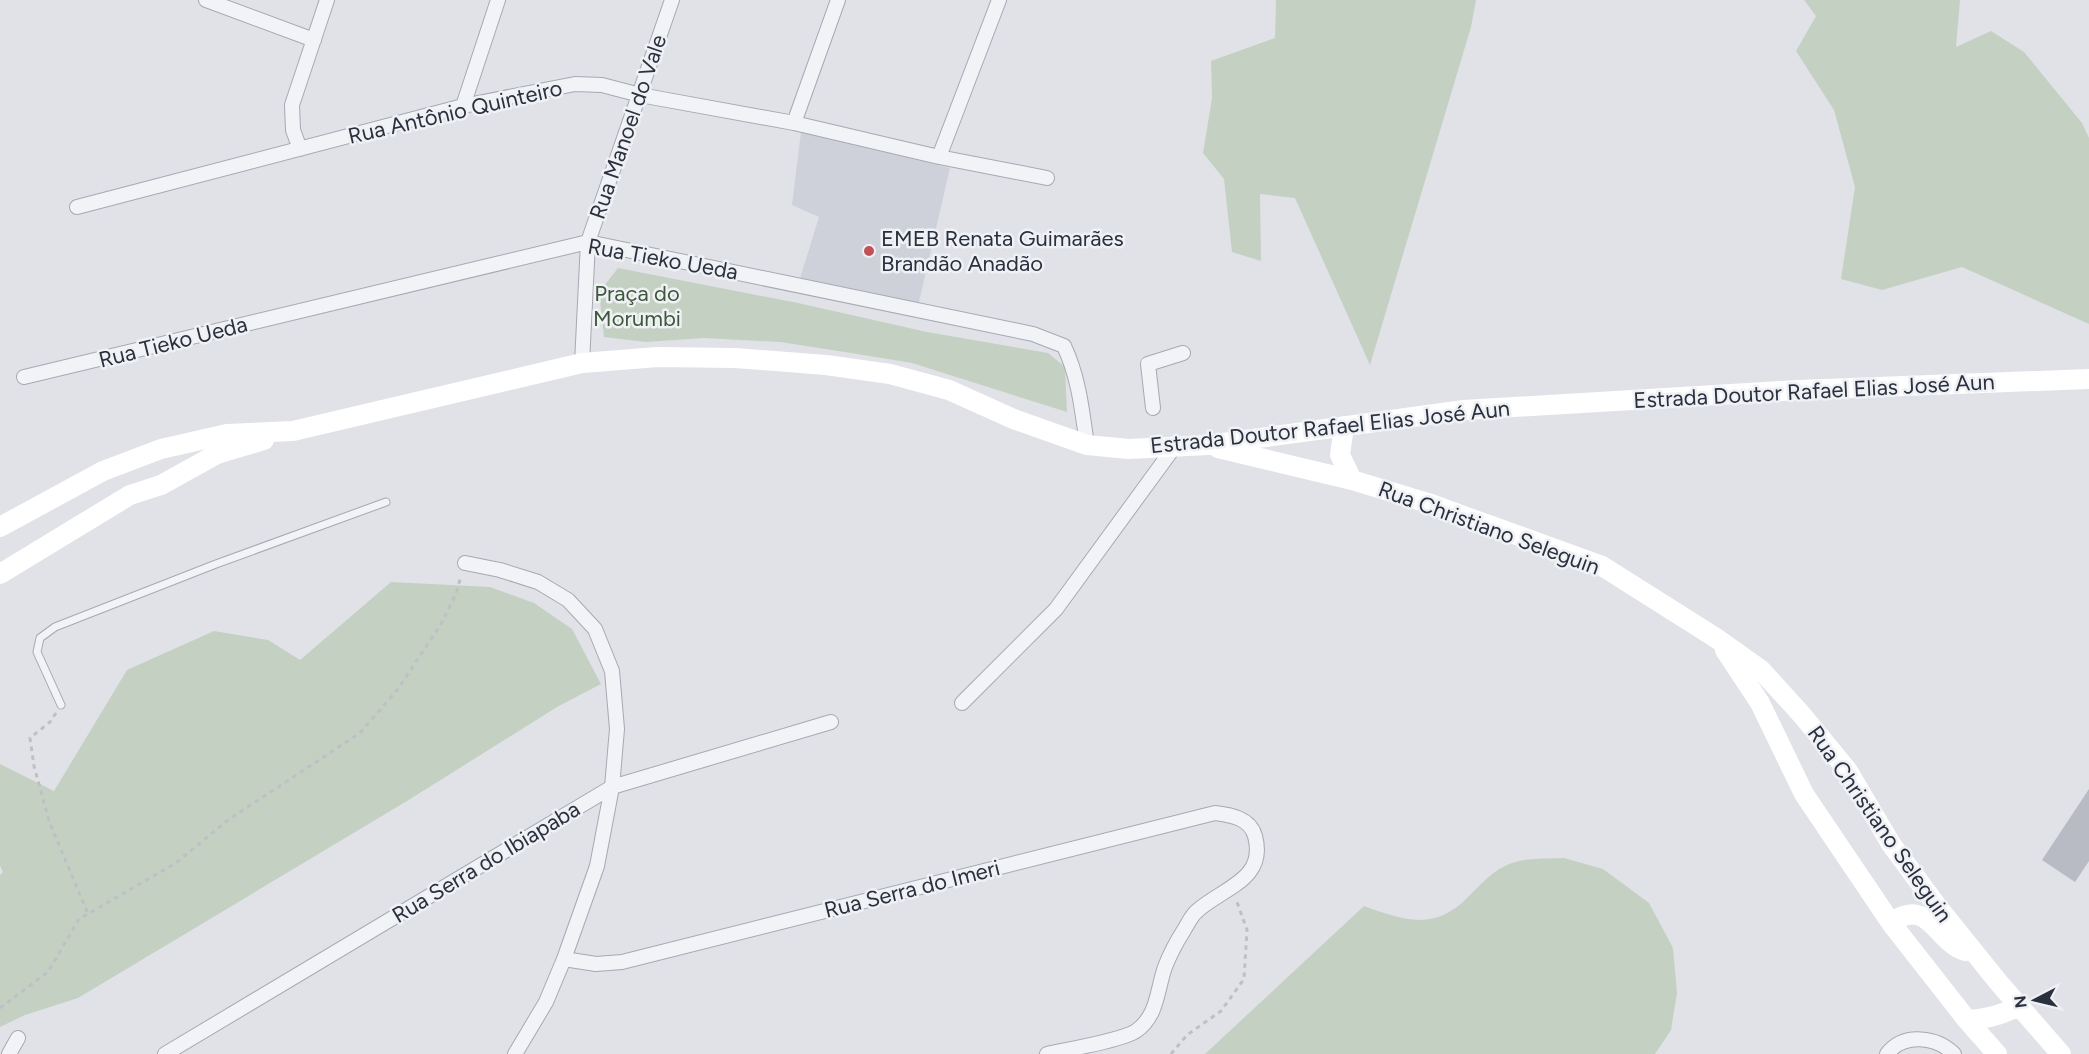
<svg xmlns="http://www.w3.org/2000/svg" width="2089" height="1054" viewBox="0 0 2089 1054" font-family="Figtree,sans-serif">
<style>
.built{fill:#ced1d9}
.green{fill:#c4d1c2}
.building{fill:#b8bbc4}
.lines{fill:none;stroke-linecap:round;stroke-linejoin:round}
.lane-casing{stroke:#a6a9b2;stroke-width:9}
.street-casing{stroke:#a6a9b2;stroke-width:16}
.path{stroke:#bec0c6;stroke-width:3;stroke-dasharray:4.5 4.5;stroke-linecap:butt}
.lane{stroke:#f2f3f6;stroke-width:7}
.street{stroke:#f2f3f6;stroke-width:14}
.secondary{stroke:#fff;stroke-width:20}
.poi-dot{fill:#c25057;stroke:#eff1f5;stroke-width:2}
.labels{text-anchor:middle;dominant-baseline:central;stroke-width:5;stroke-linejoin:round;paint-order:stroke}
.street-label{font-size:22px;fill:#2a303e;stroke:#eff1f5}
.poi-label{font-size:22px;fill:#2a303e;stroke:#eff1f5;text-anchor:start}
.park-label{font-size:22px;fill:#3c5839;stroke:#eff1f5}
</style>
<rect width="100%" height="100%" fill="#e0e2e8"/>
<path class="built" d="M 801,132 L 950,168 L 918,306 L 798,285 L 819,217 L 792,205 Z"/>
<path class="green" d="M 1276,0 L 1476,0 L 1471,27 L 1370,365 L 1295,198 L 1260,194 L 1261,261 L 1232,252 L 1224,179 L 1203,153 L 1212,98 L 1211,61 L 1275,38 Z
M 1804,0 L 1960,0 L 1956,47 L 1991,31 L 2024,52 L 2082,123 L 2089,138 L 2089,324 L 1962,267 L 1882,290 L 1841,279 L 1855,187 L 1834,110 L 1796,51 L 1816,16 Z
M 618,268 L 798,303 L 927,332 L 1048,353 L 1065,367 L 1067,412 L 912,363 L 851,353 L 780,342 L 704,338 L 646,342 L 604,337 L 599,292 Z
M 391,582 L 490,587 L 534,603 L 572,629 L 601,684 L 557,707 L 407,801 L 78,998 L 25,1015 L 0,1027 L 0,875 L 3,872 L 0,866 L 0,764 L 54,791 L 127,670 L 214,631 L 268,640 L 300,660 Z
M 1564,858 L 1603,869 L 1649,903 L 1673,948 L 1677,993 L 1671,1030 L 1655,1054 L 1205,1054 L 1364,906 C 1401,919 1430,931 1463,902 C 1477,889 1488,874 1505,866 C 1522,857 1545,859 1564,858 Z"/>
<path class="building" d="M 2089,789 L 2089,861 L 2075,882 L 2042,860 Z"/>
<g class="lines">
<defs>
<path id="lane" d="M 61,705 L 37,652 L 40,638 L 55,627 L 216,564 L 386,502"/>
<path id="street" d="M 206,0 L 314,40
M 463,106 L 498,0
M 794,123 L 838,0
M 300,149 L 293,130 L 292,105 L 327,0
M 939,157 L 999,0
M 77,207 L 463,106 L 575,84 L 602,85 L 640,95 L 794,123 L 939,157 L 1047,178
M 582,363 L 588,242 L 672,0
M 24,377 L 588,242 L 1033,334 L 1064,346 C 1079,378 1082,410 1087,445
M 1153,408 L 1148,364 L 1183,353
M 465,563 L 500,570 L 538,582 L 568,600 L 595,629 L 612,671 L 617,729 L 612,787 L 597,866 L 564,959 L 546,1002 L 515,1054
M 962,703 L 1056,609 L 1175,446
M 564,959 L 596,964 L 622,962 L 1215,813 C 1231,815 1250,818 1255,836 C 1267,880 1222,888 1197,911 C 1191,916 1188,924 1184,930 C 1177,941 1170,954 1165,967 C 1157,989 1158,1016 1136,1031 C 1123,1040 1065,1050 1047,1054
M 9,1054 L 18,1038
M 165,1054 L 612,787 L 831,722
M 1887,1054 C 1904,1032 1937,1037 1954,1054"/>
</defs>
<use href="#lane" class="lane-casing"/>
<use href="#street" class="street-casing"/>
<path class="path" d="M 56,713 L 50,722 L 30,738 L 34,766 L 49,821 L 88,914
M 0,1008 L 48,972 L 79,919 L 176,863 L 228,820 L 360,733 L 398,689 L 441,624 L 456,594 L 461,576
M 1171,1054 L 1187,1035 L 1221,1011 L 1244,979 L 1247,930 L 1237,902"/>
<use href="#lane" class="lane"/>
<use href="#street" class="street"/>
<path class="secondary" d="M 1344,426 L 1340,455 L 1352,480
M 1218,448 L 1352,480 L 1428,503 L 1602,566 L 1716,638 L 1761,670 L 1802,715 L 1848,771 L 1891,844 L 1937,906 L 1999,983 L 2061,1054
M 0,527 L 103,471 L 161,449 L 227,434 L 293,431 L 582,363 L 658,357 L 735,358 L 826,365 L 890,374 L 949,390 L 1016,420 L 1087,445 L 1129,449 L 1208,445 L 1464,410 L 1799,390 L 2089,379
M 0,574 L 130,495 L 161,485 L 217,454 L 264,440
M 1725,650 L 1760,703 L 1804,794 L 1891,923 L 1967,1020 L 1997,1054
M 1891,923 C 1928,895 1937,943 1965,951
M 1967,1020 C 1987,1019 2001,1015 2019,1006"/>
</g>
<circle class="poi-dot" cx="869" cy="251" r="6"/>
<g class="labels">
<g class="street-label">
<text transform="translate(455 112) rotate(-13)">Rua Antônio Quinteiro</text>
<text transform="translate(628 127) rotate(-71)">Rua Manoel do Vale</text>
<text transform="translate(663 259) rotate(10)">Rua Tieko Ueda</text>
<text transform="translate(173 342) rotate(-14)">Rua Tieko Ueda</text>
<text transform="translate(1814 391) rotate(-3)">Estrada Doutor Rafael Elias José Aun</text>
<text transform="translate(1330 427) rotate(-6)">Estrada Doutor Rafael Elias José Aun</text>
<text transform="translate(1489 528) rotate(20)">Rua Christiano Seleguin</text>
<text transform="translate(1880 824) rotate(55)">Rua Christiano Seleguin</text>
<text transform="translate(486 862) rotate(-31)">Rua Serra do Ibiapaba</text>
<text transform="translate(912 889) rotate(-14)">Rua Serra do Imeri</text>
</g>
<g class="poi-label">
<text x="881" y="238">EMEB Renata Guimarães<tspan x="881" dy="25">Brandão Anadão</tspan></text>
</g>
<g class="park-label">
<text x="637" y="293">Praça do<tspan x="637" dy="25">Morumbi</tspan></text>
</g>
</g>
<g transform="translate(2035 1000) rotate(263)" stroke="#eff1f5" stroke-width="4.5" paint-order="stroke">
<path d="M0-4.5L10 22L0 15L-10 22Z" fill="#2a303e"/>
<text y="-9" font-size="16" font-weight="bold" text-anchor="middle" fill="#2a303e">N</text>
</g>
</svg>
